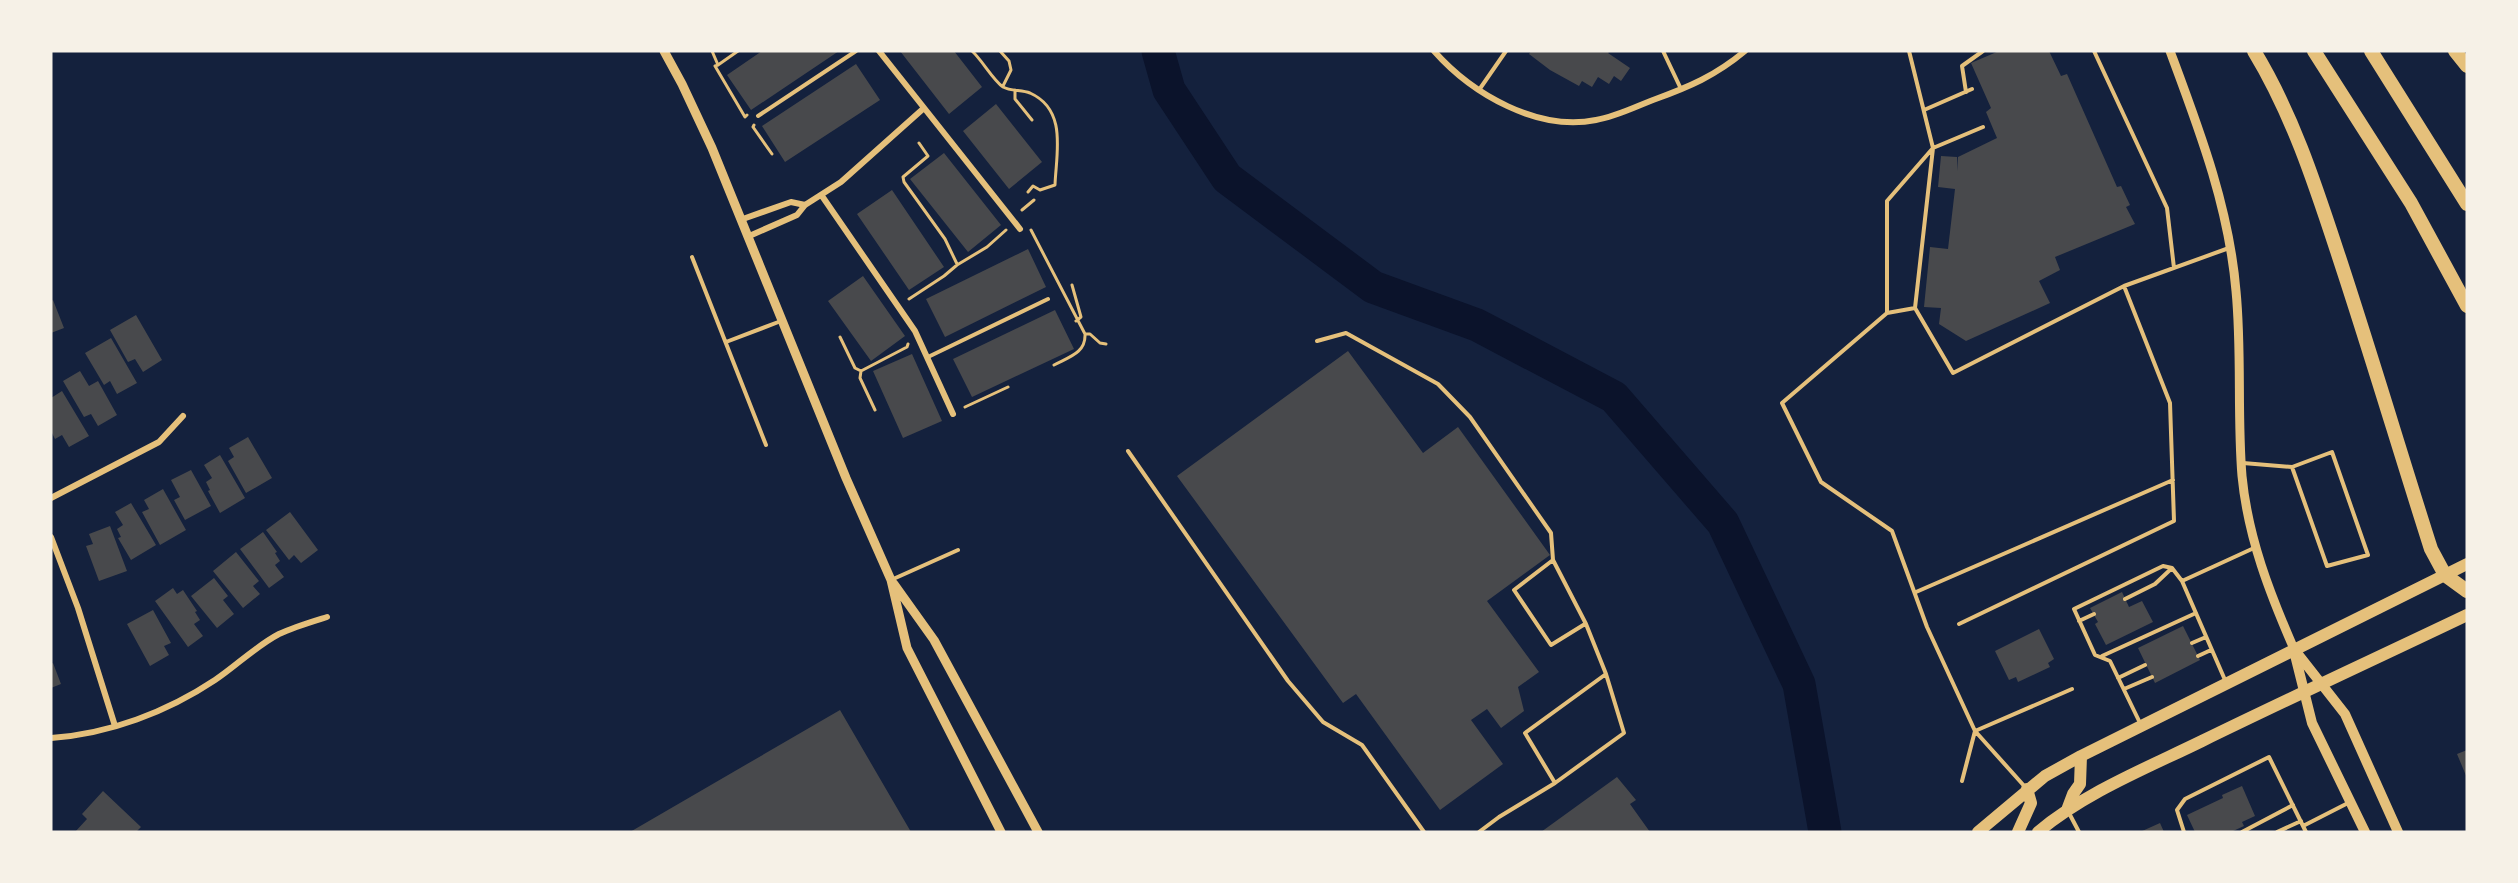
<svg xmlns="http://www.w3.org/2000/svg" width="2518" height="883" viewBox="0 0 2518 883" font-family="Merriweather,serif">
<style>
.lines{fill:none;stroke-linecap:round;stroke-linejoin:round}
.river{stroke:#0b132b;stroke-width:33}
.building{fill:#48494c}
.path{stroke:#e5c07b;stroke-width:3}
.service{stroke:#e5c07b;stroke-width:4}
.minor{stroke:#e5c07b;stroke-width:6}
.tertiary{stroke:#e5c07b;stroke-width:9}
.secondary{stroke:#e5c07b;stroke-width:10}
.primary{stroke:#e5c07b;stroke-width:12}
.motorway{stroke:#e5c07b;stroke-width:14}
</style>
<rect width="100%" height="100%" fill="#14213d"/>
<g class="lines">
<path class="river" d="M 1158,51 L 1169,90 L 1227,178 L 1373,287 L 1477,325 L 1614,397 L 1723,523 L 1799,684 L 1825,832"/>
</g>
<path class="building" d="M 762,51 L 839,51 L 751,110 L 727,75 Z
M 900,51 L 954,51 L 982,87 L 949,114 Z
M 1531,51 L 1610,51 L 1608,53 L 1630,68 L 1621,81 L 1614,76 L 1609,84 L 1598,77 L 1592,87 L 1582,81 L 1579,86 L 1550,70 L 1529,54 Z
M 1999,51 L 2049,51 L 2061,76 L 2067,74 L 2117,187 L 2121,186 L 2130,205 L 2126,207 L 2135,224 L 2055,257 L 2060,270 L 2039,281 L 2050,303 L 1966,341 L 1939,324 L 1941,308 L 1924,307 L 1930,247 L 1948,249 L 1955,189 L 1938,187 L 1941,156 L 1957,157 L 1957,171 L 1958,157 L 1997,138 L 1986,112 L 1991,108 L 1971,63 Z
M 856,64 L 880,100 L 785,162 L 762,126 Z
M 996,104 L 1042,162 L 1009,189 L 963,131 Z
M 944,153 L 1001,225 L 968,252 L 910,179 Z
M 892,190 L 944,267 L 909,290 L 857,214 Z
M 1028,249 L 1046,287 L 945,337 L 926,299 Z
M 863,276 L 905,336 L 871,361 L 828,301 Z
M 53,300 L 64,328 L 51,333 L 51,301 Z
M 1055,310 L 1074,349 L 972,397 L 953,359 Z
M 136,315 L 162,360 L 143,372 L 135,359 L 128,362 L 110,330 Z
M 111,338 L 137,383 L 117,394 L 110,381 L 104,385 L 85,353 Z
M 1348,351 L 1423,453 L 1458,427 L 1550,555 L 1487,601 L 1539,672 L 1518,687 L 1524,711 L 1501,728 L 1487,709 L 1471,720 L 1503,764 L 1440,810 L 1356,694 L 1343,703 L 1177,476 Z
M 912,354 L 942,421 L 903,438 L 873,371 Z
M 80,371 L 89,386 L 98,381 L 117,415 L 98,426 L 91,414 L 84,417 L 63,381 Z
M 62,391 L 89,436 L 69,447 L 62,435 L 55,439 L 51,431 L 51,398 Z
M 248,437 L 272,478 L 246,493 L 228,461 L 234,457 L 229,448 Z
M 220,455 L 245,498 L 220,513 L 208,491 L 210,490 L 206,482 L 212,478 L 204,465 Z
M 191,470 L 211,506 L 185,520 L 174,500 L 180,497 L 171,480 Z
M 163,489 L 186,530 L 160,545 L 142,512 L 149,509 L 144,500 Z
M 131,503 L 156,545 L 131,560 L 118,538 L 121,537 L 117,529 L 123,525 L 115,512 Z
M 290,512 L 318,550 L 301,563 L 294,555 L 289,560 L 266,530 Z
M 110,526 L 127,571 L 99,581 L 86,546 L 93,544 L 89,534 Z
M 263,532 L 277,552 L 275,553 L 280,561 L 275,565 L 284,577 L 269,588 L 240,549 Z
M 236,552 L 259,581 L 253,586 L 260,594 L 243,608 L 213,571 Z
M 214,578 L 228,596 L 223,600 L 234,614 L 217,628 L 191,596 Z
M 173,588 L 177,594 L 183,590 L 197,611 L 195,612 L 200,620 L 194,624 L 203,636 L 188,647 L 155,601 Z
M 2122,592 L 2129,607 L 2142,601 L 2153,622 L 2106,645 L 2095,624 L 2098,622 L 2090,608 Z
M 153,610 L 171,643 L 164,646 L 169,655 L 150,666 L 127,624 Z
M 2183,626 L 2200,660 L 2155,683 L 2138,648 Z
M 2039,629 L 2054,659 L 2048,663 L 2050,667 L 2018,682 L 2016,677 L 2009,680 L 1995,651 Z
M 53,663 L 61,684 L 51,688 L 51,664 Z
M 840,710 L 911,832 L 630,832 Z
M 2467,750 L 2467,778 L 2457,754 Z
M 1617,777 L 1636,800 L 1630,804 L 1650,832 L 1541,832 Z
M 2242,786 L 2255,816 L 2242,822 L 2244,826 L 2231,832 L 2195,832 L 2187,815 L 2223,798 L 2222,795 Z
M 103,791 L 141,827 L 136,832 L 75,832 L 87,819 L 82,814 Z
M 2160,823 L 2164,832 L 2140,832 Z"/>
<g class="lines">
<path class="path" d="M 712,51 L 718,65 L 715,66 L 745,117 L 747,115
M 972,51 C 982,60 993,80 1003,87 C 1010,91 1022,90 1030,93 C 1068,110 1056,154 1055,185 L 1040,190 L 1033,186 L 1028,192
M 1000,51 L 1009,61 L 1011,70 L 1003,86
M 718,65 L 738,51
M 1015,90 L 1015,99 L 1032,120
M 754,125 L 753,127 L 772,154
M 919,143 L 928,156 L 903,177 L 904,182 L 945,239 L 957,264
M 1022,210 L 1034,200
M 1031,230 L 1085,334 C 1086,353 1069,357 1054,365
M 1072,285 L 1081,317 L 1076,321
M 909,299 L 944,276 L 957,265 L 987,247 L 1006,230
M 1085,334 L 1090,334 L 1100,343 L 1106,344
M 840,337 L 855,368 L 861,371 L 860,378 L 875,410
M 861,371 L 907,347 L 908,344
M 965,407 L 1008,387"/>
<path class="service" d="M 1663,51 L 1681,89
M 1909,51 L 1933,148 L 1887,201 L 1887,313 L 1782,403 L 1821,482 L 1892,531 L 1927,627 L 1975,731 L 2026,788
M 2094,51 L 2167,208 L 2174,268
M 1479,90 L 1506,51
M 1966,92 L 1962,66 L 1983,51
M 1924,110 L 1972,89
M 758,116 L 856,51
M 692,257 L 766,445
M 1915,308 L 1933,148 L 1983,127
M 1887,313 L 1915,308 L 1953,373 L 2124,286
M 1317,341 L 1346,333 L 1438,384 L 1470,417 L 1551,533 L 1553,560 L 1586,624 L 1606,674 L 1624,733 L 1555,783 L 1499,817 L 1479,832
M 726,342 L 781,321
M 928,357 L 1048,299
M 1128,451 L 1288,681 L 1323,722 L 1362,745 L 1424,832
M 2243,463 L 2292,467 L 2332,452 L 2368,555 L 2327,566 L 2292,467
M 1553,560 L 1514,590 L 1551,645 L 1585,624
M 891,580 L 958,550
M 2182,581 L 2254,548
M 1916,592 L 2173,480
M 2125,599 L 2155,584 L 2172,568
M 2079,621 L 2094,614
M 1959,624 L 2174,521 L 2170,403 L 2124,286 L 2229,248
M 2192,643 L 2206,637
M 2102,656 L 2196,613
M 2198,656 L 2211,650
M 2118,678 L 2145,665
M 2124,689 L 2152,677
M 2141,725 L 2110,661 L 2095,655 L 2074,609 L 2163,566 L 2172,568 L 2182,581 L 2225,680
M 1962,781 L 1975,731 L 2072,689
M 1555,783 L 1525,733 L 1606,674
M 2069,813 L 2079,832
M 2303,826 L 2350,802
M 2184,832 L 2177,810 L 2185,799 L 2269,757 L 2306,832
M 2242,832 L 2293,805
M 2277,832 L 2301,821"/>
<path class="minor" d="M 879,51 L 1020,229
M 1434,51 C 1472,94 1538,132 1596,120 C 1615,117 1635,107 1653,100 C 1689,87 1715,76 1745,51
M 822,196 L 915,331 L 953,414
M 740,220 L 791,202 L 805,205
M 747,237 L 797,215 L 805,205 L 841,182 L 924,108
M 51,498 L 159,442 L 183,416
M 51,537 L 78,608 L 115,726
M 51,738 C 109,734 167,712 215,680 C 236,666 256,646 279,634 C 294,627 311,622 327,617"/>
<path class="tertiary" d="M 664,51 L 682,84 L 712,148 L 846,478 L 891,580 L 907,648 L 1001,832
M 2170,51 C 2199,129 2229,207 2236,291 C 2242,352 2237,415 2242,476 C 2248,538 2270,594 2294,649
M 894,584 L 934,640 L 1038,832"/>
<path class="secondary" d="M 2294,649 L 2345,714 L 2398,832
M 2295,655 L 2312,723 L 2365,832"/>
<path class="primary" d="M 2067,810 L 2073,794 L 2080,784 L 2081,756
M 1978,832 L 2045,776 L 2081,756 L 2467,564
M 2018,832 L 2031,803 L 2027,789
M 2038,832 C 2086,792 2147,768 2202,741 C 2290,698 2379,657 2467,615"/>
<path class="motorway" d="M 2254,51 C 2293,115 2316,187 2339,257 C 2371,354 2400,452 2431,549 L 2445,575 L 2467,591
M 2314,51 L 2411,203 L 2467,306
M 2371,51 L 2467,204
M 2455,51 L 2467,66"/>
</g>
<rect width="2518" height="883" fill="none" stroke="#f6f1e7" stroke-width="105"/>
</svg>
